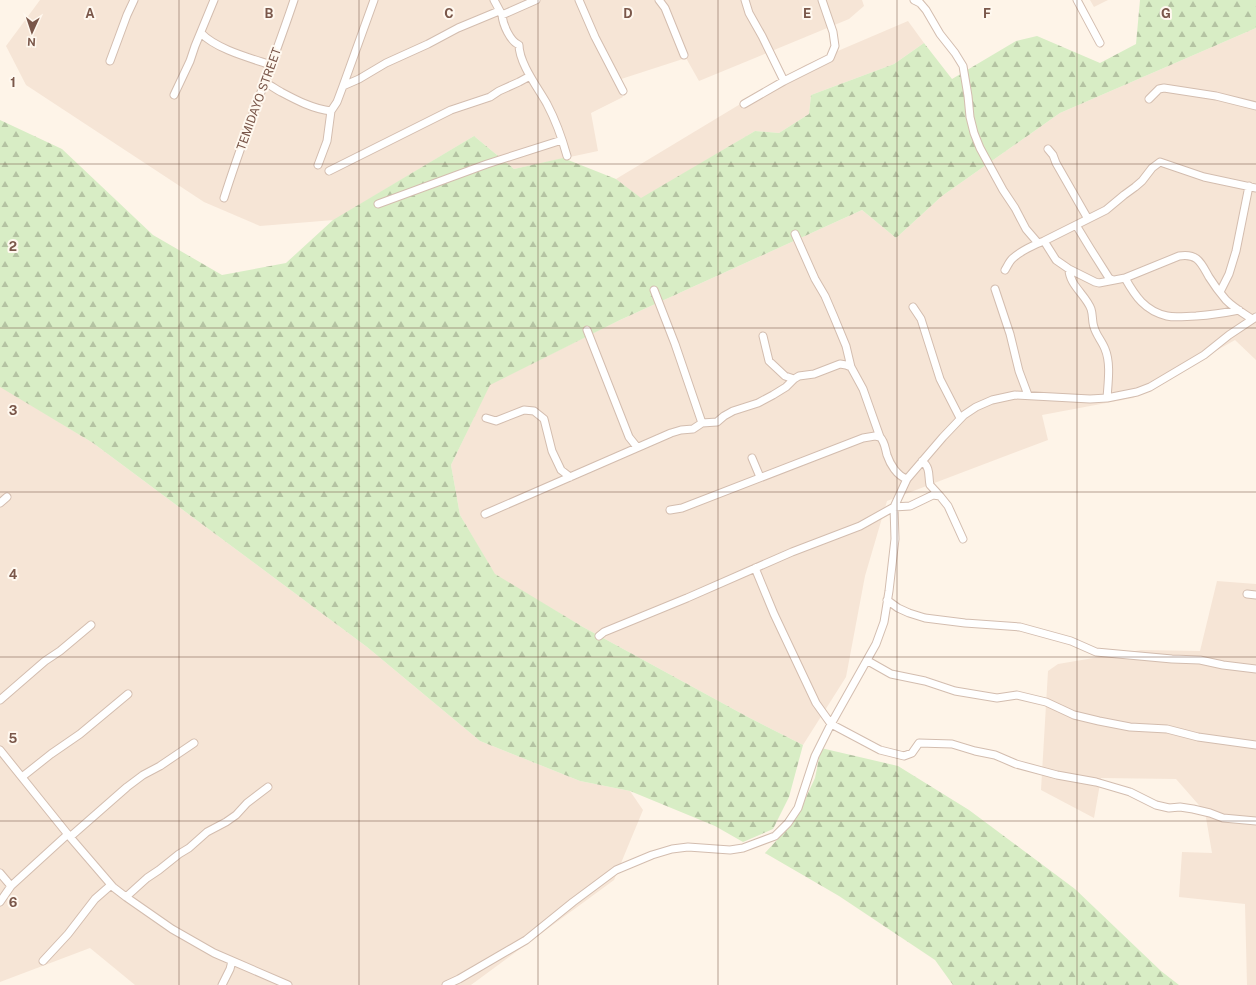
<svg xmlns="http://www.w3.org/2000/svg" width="1256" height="985" viewBox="0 0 1256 985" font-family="'Public Sans',sans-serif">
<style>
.residential{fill:#f6e5d6}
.forest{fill:url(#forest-firs)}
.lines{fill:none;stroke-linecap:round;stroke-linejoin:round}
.street-casing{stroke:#d3bdaf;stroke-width:9}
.street{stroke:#fff;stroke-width:7}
.grid{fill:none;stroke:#7a574a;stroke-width:1;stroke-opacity:0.55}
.labels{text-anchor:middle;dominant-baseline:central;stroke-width:4;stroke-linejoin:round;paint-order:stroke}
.street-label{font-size:12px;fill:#7a574a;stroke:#fff8ef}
.grid-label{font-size:13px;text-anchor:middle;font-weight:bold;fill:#7a574a;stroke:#fff8ef;stroke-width:4;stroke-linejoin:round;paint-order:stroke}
</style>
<defs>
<pattern id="forest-firs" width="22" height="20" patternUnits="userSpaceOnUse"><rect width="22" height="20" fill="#d8edc5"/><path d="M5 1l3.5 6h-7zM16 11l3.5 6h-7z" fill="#b4c3a2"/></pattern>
</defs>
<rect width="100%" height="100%" fill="#fef4e8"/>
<path class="residential" d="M 40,0 L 862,0 L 864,6 L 849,19 L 699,81 L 686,58 L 615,81 L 623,97 L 591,113 L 598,151 L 514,169 L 474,136 L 334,220 L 260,226 L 204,202 L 26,85 L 6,46 Z
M 1090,0 L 1108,0 L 1094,7 Z
M 908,21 L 924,43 L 894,64 L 811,95 L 809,114 L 779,133 L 755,131 L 641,199 L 616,179 L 805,65 Z
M 1256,28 L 1256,360 L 1235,340 L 1133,398 L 1042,415 L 1048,440 L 887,501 L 865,576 L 846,677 L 803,745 L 746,716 L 583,627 L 495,575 L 460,515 L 451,465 L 490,384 L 620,320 L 862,210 L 896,238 L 942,196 L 1060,113 Z
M 0,386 L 93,443 L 367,647 L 480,741 L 580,781 L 630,791 L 643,810 L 614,880 L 471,985 L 135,985 L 90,948 L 0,982 Z
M 1217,581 L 1256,584 L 1256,985 L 1247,985 L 1245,904 L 1179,897 L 1182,852 L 1212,853 L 1205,812 L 1176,779 L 1101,778 L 1094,818 L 1041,790 L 1048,671 L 1058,664 L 1141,650 L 1200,651 Z"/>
<path class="forest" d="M 1140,0 L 1256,0 L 1256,28 L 1060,113 L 942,196 L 896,238 L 862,210 L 620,320 L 490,385 L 451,465 L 460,515 L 495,574 L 583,627 L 746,716 L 803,745 L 789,797 L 773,829 L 743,842 L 715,826 L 630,791 L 580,781 L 480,741 L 367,647 L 93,443 L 0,387 L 0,120 L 62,149 L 153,235 L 222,275 L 286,263 L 333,220 L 474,136 L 514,169 L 563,158 L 616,179 L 641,198 L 755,131 L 779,133 L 809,114 L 811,95 L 894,64 L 924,43 L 952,79 L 1016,41 L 1037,36 L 1100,63 L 1136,44 Z
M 821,748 L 898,766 L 969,810 L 1075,889 L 1161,971 L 1179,985 L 953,985 L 935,960 L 839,896 L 765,853 L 796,819 L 815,778 Z"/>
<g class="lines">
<defs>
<path id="street" d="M 494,0 L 502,15 L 536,0
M 579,0 L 595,37 L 623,91
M 659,0 L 665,8 L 684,55
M 745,0 L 749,13 L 762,36 L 784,81
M 914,0 L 920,3 L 926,10 L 940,34 L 955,53 L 963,66 L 968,96 L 970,117 L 974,133 L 980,148 L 1003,190 L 1015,208 L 1026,229 L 1038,243
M 1077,0 L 1100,43
M 502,15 C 503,25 510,41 519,45 C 519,63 538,88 547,104 C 556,121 562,138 567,156
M 201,33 C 216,49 250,58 271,65
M 110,61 L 127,15 L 134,0
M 265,83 C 271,85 275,89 281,92 C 296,100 313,109 331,111
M 343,86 L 374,0
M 174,95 L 190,61 L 195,46 L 214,0
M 1149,99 L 1159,89 L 1164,88 L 1216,96 L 1256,106
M 744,104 L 784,81 L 830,58 L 835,46 L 833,32 L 822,0
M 1048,149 L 1053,155 L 1056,163 L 1088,219
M 318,165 L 327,141 L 331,111 L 337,102 L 343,86 L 359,79 L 386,63 L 428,44 L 458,28 L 499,11
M 329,171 L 451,110 L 490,97 L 499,91 L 519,82 L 530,76
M 224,198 C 245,131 272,66 294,0
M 378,204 L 487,164 L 562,140
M 1076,225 L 1090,248 L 1109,278 L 1112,280
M 795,234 L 815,279 L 825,296 L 834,317 L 846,346 L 851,367 L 863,389 L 880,437 C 885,442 885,448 887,455 C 890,464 897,476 907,479
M 1044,241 L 1056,260 L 1069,269 L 1095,282 L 1099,283 L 1125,278 L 1179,256 C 1198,253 1201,263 1209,277 C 1214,285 1220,293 1226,300 C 1234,308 1243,313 1252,319
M 1069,269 C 1069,285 1086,295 1091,309 C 1093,315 1092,322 1094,327 C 1096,335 1102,341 1105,349 C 1111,363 1108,383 1107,398
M 1005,270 C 1007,267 1009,262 1012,259 C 1019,252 1035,244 1044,241 L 1106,210 L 1124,195 L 1135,187 L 1142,181 L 1152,168 L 1160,162 L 1204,177 L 1256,188
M 1125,278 C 1135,296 1145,311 1167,316 C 1176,318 1187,316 1196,316 C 1210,315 1224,313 1239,310
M 995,289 L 1010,334 L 1019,371 L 1028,395
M 654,290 L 675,344 L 702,423
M 1220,292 L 1229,274 L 1236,251 L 1249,186
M 913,307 L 921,319 L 940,379 L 960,418
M 587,330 L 629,437 L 637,447
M 763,336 L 769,361 L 785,376 L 794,379
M 486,418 L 496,421 L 524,410 L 534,411 L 544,419 L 552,451 L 561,470 L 570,477
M 752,458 L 760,477
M 922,461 C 931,468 928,476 930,485 L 940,496
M 0,503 L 7,497
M 670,510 L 682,508 L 863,438 L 875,436 L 880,437
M 485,514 L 671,433 L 681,430 L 693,429 L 702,423 L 717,422 L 724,416 L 733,411 L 758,403 L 773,395 L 786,387 L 794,379 L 799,376 L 814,374 L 840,364 L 846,365 L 851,367
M 755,568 L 774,614 L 816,703 L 831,724 L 880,750 L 904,756 L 912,753 L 919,743 L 952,744 L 975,751 L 995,755 L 1016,764 L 1057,775 L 1096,782 L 1130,792 L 1156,805 L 1169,808 L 1180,807 L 1193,809 L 1210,813 L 1223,818 L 1256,821
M 1247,594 L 1256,595
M 887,600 L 898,608 L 909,613 L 925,618 L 965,623 L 1020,627 L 1071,641 L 1096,652 L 1172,659 L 1200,660 L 1223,665 L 1256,669
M 599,636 L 604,632 L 687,598 L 792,552 L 860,526 L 894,507 L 910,506 L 933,495 L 940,496 L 948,506 L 963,539
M 868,661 L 891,674 L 925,681 L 955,691 L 997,698 L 1017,695 L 1046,702 L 1074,715 L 1099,721 L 1130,727 L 1167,729 L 1198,737 L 1256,745
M 0,700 L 45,661 L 60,651 L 91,625
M 0,750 L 70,837 L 113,887 L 126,897 L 172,929 L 214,953 L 288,985
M 22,777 L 51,754 L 80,734 L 128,694
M 70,837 L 127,787 L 143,775 L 160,766 L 194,743
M 0,873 L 11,886 L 68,834
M 126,897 L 147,878 L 159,870 L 179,854 L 189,848 L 207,832 L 226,822 L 236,815 L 247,803 L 268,787
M 0,902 L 11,886
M 43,961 L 68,934 L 95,899 L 111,885
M 222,985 L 230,969 L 232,961
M 446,985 L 459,979 L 526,940 L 573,902 L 616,870 L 652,855 L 672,849 L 688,847 L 730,850 L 743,848 L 775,836 L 788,823 L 798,808 L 815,756 L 831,724 L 876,644 L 884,622 L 889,591 L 895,539 L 894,507 L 907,479 L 943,437 L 964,415 L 976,407 L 992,400 L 1015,395 L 1090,399 L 1107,398 L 1137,392 L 1150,387 L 1204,355 L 1229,335 L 1256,317"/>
</defs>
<use href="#street" class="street-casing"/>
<use href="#street" class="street"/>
</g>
<path class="grid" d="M 179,0 L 179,985M 359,0 L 359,985M 538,0 L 538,985M 718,0 L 718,985M 897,0 L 897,985M 1077,0 L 1077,985M 0,164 L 1256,164M 0,328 L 1256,328M 0,492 L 1256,492M 0,657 L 1256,657M 0,821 L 1256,821"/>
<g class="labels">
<g class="street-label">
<text transform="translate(259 99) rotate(-70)">TEMIDAYO STREET</text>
</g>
</g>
<g class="grid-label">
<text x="90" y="18">A</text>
<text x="269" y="18">B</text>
<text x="449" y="18">C</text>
<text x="628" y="18">D</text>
<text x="807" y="18">E</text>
<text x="987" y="18">F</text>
<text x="1166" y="18">G</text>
<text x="13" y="87">1</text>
<text x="13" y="251">2</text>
<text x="13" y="415">3</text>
<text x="13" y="579">4</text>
<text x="13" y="743">5</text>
<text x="13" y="907">6</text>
</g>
<g transform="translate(32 32) rotate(183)" stroke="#fff8ef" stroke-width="3" paint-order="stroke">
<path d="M0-3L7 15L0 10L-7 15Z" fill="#7a574a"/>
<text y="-6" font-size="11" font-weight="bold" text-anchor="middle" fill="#7a574a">N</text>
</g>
</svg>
